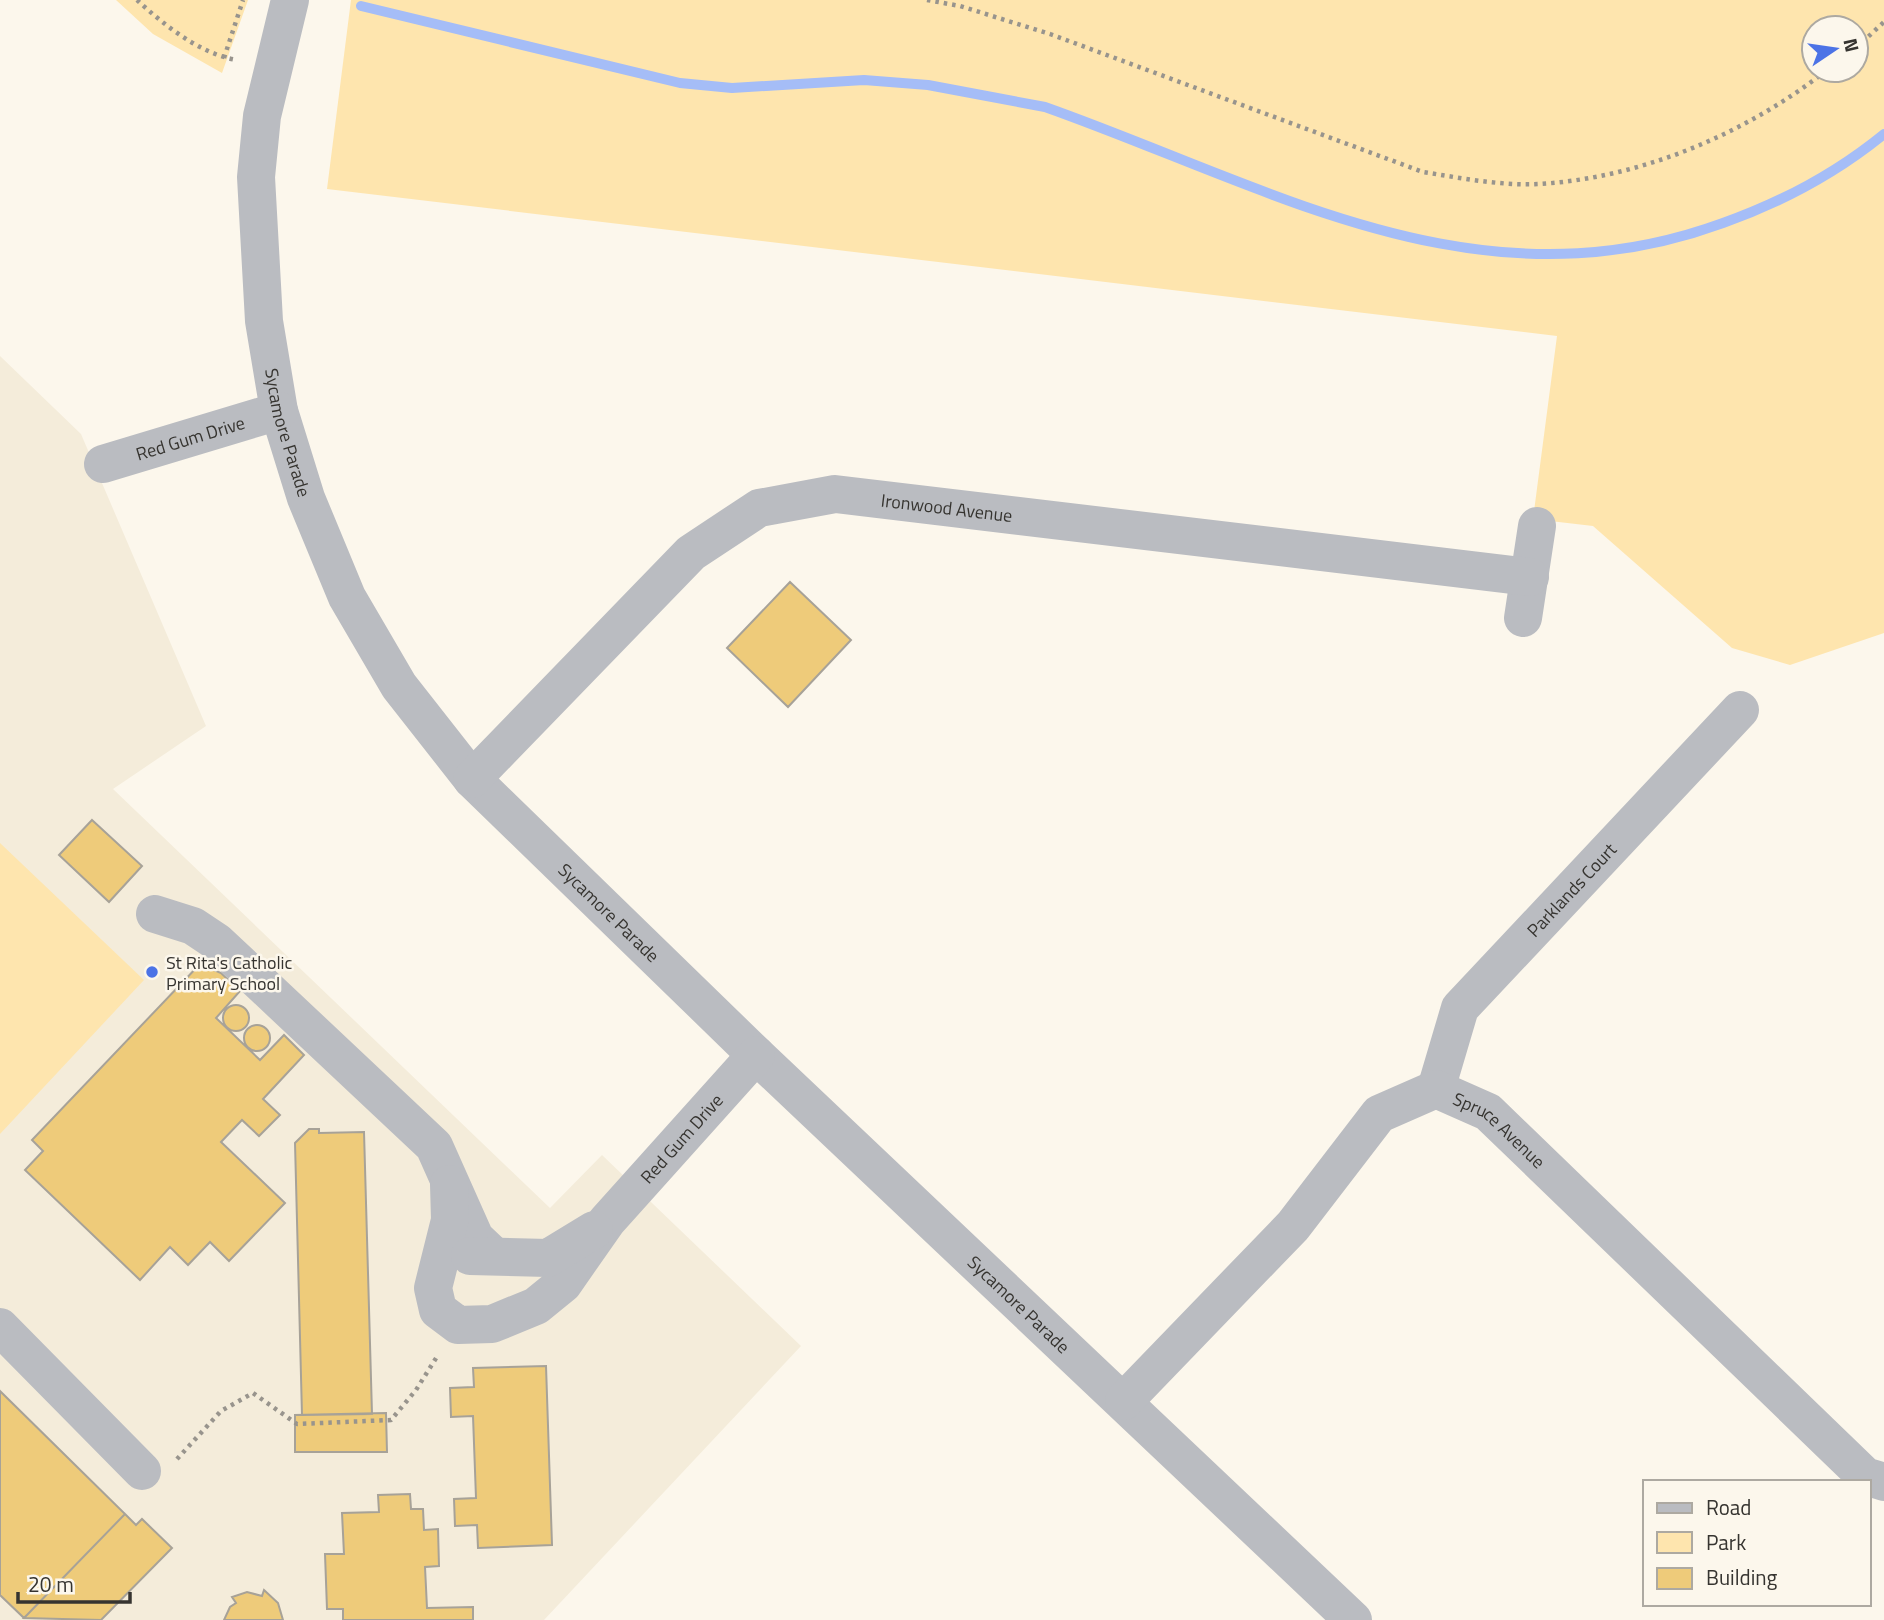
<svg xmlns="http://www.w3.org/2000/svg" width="1884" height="1620" viewBox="0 0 1884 1620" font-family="'Titillium Web',sans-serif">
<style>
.built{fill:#f4ecda}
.green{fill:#fee5ae;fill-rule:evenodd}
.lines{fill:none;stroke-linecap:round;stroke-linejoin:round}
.stream{stroke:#a5bdf7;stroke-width:10}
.building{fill:#eecb7a;stroke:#a7a298;stroke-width:2}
.path{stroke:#98948d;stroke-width:4.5;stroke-dasharray:3.5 5;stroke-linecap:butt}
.minor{stroke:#babcc1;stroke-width:38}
.poi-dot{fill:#4c73e6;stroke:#fcf7ec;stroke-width:2.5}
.labels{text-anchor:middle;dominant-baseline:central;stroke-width:5;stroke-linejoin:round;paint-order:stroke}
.street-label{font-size:18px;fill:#363430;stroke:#fcf7ec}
.poi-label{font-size:18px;fill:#363430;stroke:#fcf7ec;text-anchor:start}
</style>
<rect width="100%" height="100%" fill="#fcf7ec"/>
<path class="built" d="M 0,356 L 81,434 L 206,726 L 113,789 L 550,1208 L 602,1155 L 801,1346 L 544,1620 L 0,1620 Z"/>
<path class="green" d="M 116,0 L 248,0 L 222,73 L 153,34 Z
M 351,0 L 1884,0 L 1884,633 L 1790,665 L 1732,648 L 1593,526 L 1533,519 L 1557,336 L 327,189 ZM 1814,28 L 1856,28 L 1856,70 L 1814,70 Z
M 0,843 L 144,980 L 0,1134 Z"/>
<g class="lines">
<path class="stream" d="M 361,6 L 680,83 L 732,88 L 864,80 L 928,85 L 1045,107 C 1271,187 1477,313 1723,223 C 1782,202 1835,174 1884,134"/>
</g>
<path class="building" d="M 790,582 L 851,640 L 788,707 L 727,648 Z
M 92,820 L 142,866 L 109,902 L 59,855 Z
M 200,964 L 221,973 L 240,991 L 216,1018 L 260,1060 L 284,1035 L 304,1055 L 263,1099 L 280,1115 L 259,1136 L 242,1120 L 221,1142 L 285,1203 L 229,1261 L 210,1242 L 188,1265 L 170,1247 L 140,1280 L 25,1170 L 43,1151 L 32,1140 Z
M223 1018a13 13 0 1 1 26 0a13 13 0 1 1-26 0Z
M244 1038a13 13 0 1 1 26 0a13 13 0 1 1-26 0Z
M 309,1129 L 319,1129 L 319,1133 L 364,1132 L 372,1414 L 302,1415 L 295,1143 Z
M 546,1366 L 552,1545 L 478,1548 L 477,1525 L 455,1526 L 454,1499 L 476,1498 L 473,1416 L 451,1417 L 450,1388 L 474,1387 L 473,1368 Z
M 0,1391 L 125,1514 L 24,1618 L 0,1595 Z
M 386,1413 L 387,1452 L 295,1452 L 295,1415 Z
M 410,1494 L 411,1509 L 423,1509 L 424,1530 L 438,1529 L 439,1566 L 425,1567 L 427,1608 L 473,1607 L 473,1620 L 343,1620 L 343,1609 L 327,1609 L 325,1554 L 344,1554 L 342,1513 L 379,1512 L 378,1495 Z
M 125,1514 L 136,1525 L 142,1519 L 172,1548 L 101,1620 L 24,1618 Z
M 264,1590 L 278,1603 L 283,1620 L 224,1620 L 230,1607 L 236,1603 L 232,1597 L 247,1592 L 262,1596 Z"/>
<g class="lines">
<path class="path" d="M 137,0 C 164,25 200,54 237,60
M 927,0 L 960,6 L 1050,34 L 1423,172 C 1461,178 1501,186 1539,184 C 1642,178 1747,133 1827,70
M 1856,48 L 1884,22
M 224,58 L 243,0
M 177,1459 L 221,1411 L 253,1393 L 297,1424 L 391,1420 L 416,1390 L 438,1355"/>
<g class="minor">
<path id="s1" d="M 290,0 L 262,116 L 256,177 L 264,321 L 279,411 L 306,498 L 347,597 L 399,686 L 472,779 L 756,1055 L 1353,1620"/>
<path id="s2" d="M 103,464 L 279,411"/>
<path d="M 1523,618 L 1537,526"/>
<path id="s3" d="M 472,779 L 691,553 L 759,508 L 835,494 L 1530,577"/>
<path d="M 155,914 L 193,926 L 217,942 L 434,1146 L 475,1238 L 494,1256"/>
<path id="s4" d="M 1436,1089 L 1460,1008 L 1740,710"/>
<path id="s5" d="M 449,1184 L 450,1220 L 433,1288 L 438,1310 L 458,1325 L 492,1324 L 536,1306 L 563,1284 L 607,1221 L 756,1055"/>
<path d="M 470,1256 L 548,1258 L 594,1230"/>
<path d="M 0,1327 L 142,1471"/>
<path id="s6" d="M 1124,1401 L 1293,1226 L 1379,1114 L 1436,1089 L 1488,1112 L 1865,1476 L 1884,1482"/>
</g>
</g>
<circle class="poi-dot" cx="152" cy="972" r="7"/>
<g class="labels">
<g class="street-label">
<text stroke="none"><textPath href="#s1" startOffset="439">Sycamore Parade</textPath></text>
<text stroke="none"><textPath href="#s2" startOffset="91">Red Gum Drive</textPath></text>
<text stroke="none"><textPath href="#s3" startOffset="586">Ironwood Avenue</textPath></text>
<text stroke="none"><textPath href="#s4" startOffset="247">Parklands Court</textPath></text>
<text stroke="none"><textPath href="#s1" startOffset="1027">Sycamore Parade</textPath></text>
<text stroke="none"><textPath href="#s6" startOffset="523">Spruce Avenue</textPath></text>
<text stroke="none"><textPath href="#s5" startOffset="458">Red Gum Drive</textPath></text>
<text stroke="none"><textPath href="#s1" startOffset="1594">Sycamore Parade</textPath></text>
</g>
<g class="poi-label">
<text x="166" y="962">St Rita's Catholic<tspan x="166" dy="21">Primary School</tspan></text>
</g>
</g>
<rect x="1643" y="1480" width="228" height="126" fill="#fcf7ec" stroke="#ada9a1" stroke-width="2"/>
<rect x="1657" y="1503" width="35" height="10" fill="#babcc1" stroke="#ada9a1" stroke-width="2"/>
<text x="1706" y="1515" font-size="21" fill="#363430">Road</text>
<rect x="1657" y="1532" width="35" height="21" fill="#fee5ae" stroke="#ada9a1" stroke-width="2"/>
<text x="1706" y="1550" font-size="21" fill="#363430">Park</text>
<rect x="1657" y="1568" width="35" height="21" fill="#eecb7a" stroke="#ada9a1" stroke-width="2"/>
<text x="1706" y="1585" font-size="21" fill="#363430">Building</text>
<g transform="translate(1835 49) rotate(77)"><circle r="33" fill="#fcf7ec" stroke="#ada9a1" stroke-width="2"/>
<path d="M0-5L12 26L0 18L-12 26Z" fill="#4c73e6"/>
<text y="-10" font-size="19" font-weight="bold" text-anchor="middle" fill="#363430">N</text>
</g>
<path d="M18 1592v10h112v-10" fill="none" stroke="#363430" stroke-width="3.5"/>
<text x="28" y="1592" font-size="21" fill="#363430" stroke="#fcf7ec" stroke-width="5" paint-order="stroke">20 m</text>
</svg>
